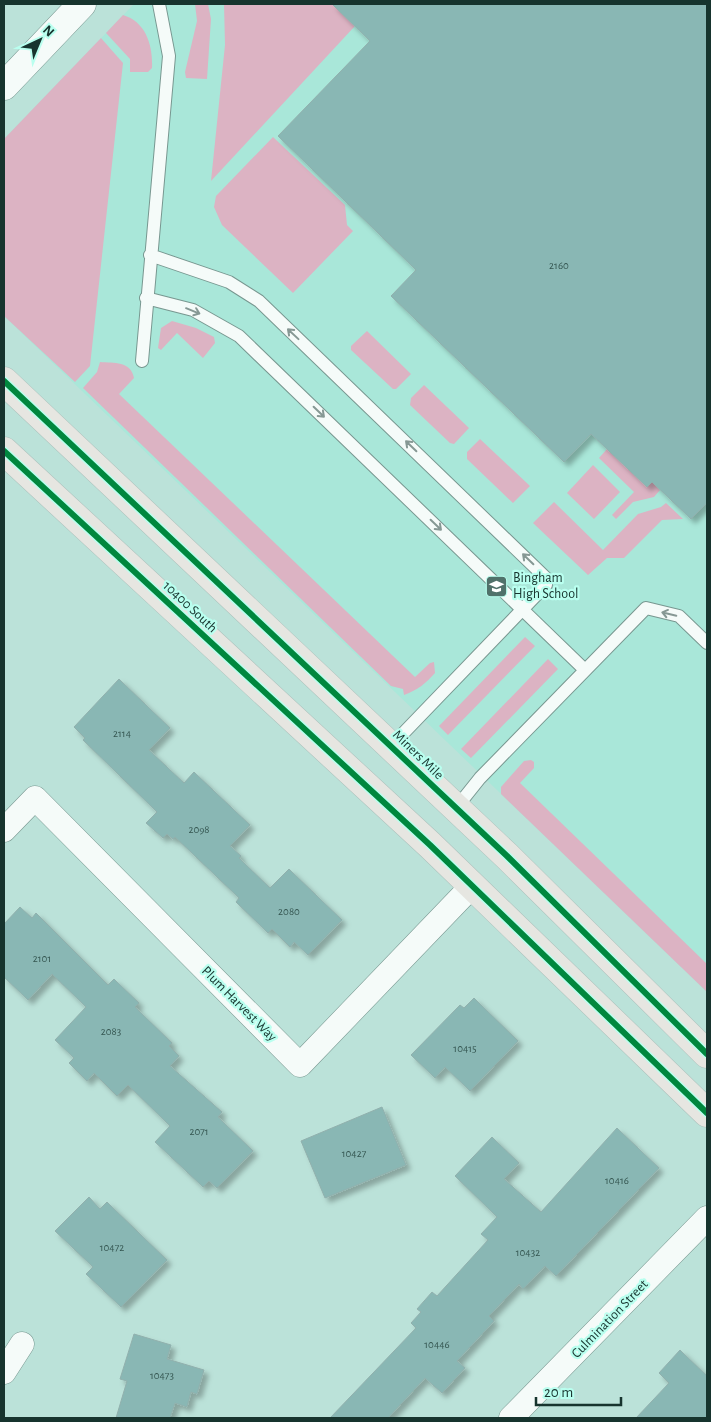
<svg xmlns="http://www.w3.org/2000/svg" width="711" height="1422" viewBox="0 0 711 1422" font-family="'Alegreya Sans',sans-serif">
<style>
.built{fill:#a9e7d9}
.green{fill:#dcb3c3}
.building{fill:#89b7b4;stroke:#91b0ad;filter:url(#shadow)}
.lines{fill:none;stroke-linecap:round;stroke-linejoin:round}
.service-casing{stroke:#789790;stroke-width:14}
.minor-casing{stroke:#789790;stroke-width:25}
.tertiary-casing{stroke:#789790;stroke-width:29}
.primary-casing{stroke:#acc1bc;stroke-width:29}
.service{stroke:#f5fbf9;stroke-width:12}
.minor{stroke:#f5fbf9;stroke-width:24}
.tertiary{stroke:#f5fbf9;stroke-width:28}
.primary{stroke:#e6e6e1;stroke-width:28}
.cycleway-casing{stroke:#b9ffef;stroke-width:9}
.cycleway{stroke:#00873e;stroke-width:6}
.oneway{stroke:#869894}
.labels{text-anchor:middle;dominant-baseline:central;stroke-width:4.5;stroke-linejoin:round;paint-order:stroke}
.number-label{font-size:11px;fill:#345550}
.poi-label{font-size:14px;fill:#17342e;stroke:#b9ffef;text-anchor:start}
.street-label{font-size:14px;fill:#17342e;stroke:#b9ffef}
</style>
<defs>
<filter id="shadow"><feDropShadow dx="4.5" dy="4.5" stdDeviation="2.5" flood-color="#0004"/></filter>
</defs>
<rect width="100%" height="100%" fill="#bbe2d9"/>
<path class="built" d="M 134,4 L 707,4 L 707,992 L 4,316 L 4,139 Z"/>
<path class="green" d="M 195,4 L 208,4 L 211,19 L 207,79 L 186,78 L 185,72 L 197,21 Z
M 224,4 L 338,4 L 337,9 L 355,26 L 211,181 L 225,45 Z
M 123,15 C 146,22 153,45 152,68 L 148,72 L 130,72 L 130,59 L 106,33 Z
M 101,38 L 123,63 L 90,366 L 75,382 L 4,316 L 4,139 Z
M 273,137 L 345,205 L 347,225 L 353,231 L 293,293 L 222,225 L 214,207 L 216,196 Z
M 172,321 L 196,328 L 214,337 L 215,343 L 203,358 L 177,333 L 161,350 L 158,348 L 161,328 Z
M 367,331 L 411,374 L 396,389 L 393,389 L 351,350 L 351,346 Z
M 100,362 C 114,363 131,361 134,378 L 119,394 L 415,677 L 430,663 L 434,662 L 435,673 C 426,683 418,690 404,695 L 403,689 L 391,686 L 83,388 L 97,372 Z
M 424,385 L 469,428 L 454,444 L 450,443 L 410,405 L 411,398 Z
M 480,439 L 530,486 L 513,503 L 467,459 L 467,452 Z
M 607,449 L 647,487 L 652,482 L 660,490 L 654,497 L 633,502 L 616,519 L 612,515 L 634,492 L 599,458 Z
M 593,465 L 620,492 L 594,519 L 567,493 Z
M 554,502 L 603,550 L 638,514 L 661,507 L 666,503 L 683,519 L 662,520 L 624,558 L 607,558 L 588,575 L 533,523 Z
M 525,637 L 535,646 L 448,735 L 439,726 Z
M 548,659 L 558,669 L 471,758 L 461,749 Z
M 531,760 L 534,762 L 534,768 L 520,783 L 707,964 L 707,992 L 501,794 L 501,787 L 524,761 Z"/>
<path class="building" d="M 332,4 L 707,4 L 707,503 L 691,519 L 652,482 L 647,487 L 591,434 L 564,462 L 391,296 L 416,270 L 278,136 L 370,41 Z
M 119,679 L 170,728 L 149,750 L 184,783 L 194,772 L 250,825 L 230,846 L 241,856 L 239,858 L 270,888 L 289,869 L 342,920 L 308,955 L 294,942 L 290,947 L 272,929 L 268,933 L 236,902 L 239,898 L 175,837 L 173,839 L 167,834 L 163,838 L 146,823 L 157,812 L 83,740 L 85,738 L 74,727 Z
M 20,907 L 32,918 L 36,913 L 108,985 L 114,979 L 139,1003 L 135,1007 L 172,1043 L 169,1046 L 179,1056 L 170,1066 L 222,1112 L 218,1117 L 253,1151 L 217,1188 L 209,1181 L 203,1187 L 155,1142 L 170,1126 L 128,1085 L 117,1096 L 94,1073 L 87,1081 L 69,1063 L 74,1058 L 55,1040 L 86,1007 L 52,974 L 28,1000 L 4,977 L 4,924 Z
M 474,998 L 518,1041 L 470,1091 L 445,1067 L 435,1078 L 411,1055 L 460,1005 L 464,1008 Z
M 382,1107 L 406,1165 L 325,1198 L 301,1141 Z
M 617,1128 L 659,1168 L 556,1276 L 545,1266 L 523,1289 L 519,1284 L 489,1316 L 494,1321 L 457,1361 L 465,1368 L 442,1393 L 425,1378 L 388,1418 L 330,1418 L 416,1328 L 411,1323 L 421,1312 L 417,1309 L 432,1292 L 437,1296 L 488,1240 L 481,1234 L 497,1217 L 455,1176 L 492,1137 L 519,1163 L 504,1179 L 541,1212 Z
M 89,1197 L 100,1209 L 107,1202 L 167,1260 L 121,1307 L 86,1274 L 93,1267 L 55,1231 Z
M 134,1334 L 171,1345 L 167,1359 L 204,1370 L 197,1394 L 191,1392 L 187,1407 L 175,1403 L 170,1418 L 116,1418 L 127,1381 L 120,1379 Z
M 680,1350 L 707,1376 L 707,1418 L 636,1418 L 669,1383 L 659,1373 Z"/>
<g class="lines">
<defs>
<path id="service" d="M 150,255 L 229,282 L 259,301 L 546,578 L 546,585 L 543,588 L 391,746
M 146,298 L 193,310 L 239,336 L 585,670
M 142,361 L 169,56 L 159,4
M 456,808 L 480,778 L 646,608 L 679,616 L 707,643"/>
<path id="minor" d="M 4,830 L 35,798 L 300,1065 L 472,886
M 4,1372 L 22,1344
M 511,1418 L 707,1218"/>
<path id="tertiary" d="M 4,86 L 82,4"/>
<path id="primary" d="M 4,381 L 507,856 L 707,1054
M 4,451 L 430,845 L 707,1113"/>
</defs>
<use href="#service" class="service-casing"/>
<use href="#minor" class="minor-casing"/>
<use href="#tertiary" class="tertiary-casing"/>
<use href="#primary" class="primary-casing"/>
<use href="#service" class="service"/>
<use href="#minor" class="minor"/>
<use href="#tertiary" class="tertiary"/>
<use href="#primary" class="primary"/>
<defs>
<path id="cycleway" d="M 4,381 L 507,856 L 707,1054
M 4,451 L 430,845 L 707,1113"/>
</defs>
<use href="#cycleway" class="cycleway-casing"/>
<use href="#cycleway" class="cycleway"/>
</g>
<defs><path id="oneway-shaft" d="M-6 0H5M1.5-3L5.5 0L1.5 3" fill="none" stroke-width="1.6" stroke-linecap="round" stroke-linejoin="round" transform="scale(1.25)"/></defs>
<g class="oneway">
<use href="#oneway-shaft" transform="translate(193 311) rotate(22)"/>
<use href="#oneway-shaft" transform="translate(293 334) rotate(-137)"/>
<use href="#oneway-shaft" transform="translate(319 412) rotate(44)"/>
<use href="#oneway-shaft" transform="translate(411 446) rotate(-136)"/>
<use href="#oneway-shaft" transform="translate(436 525) rotate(44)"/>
<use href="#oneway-shaft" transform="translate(528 559) rotate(-136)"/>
<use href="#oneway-shaft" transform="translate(669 614) rotate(-167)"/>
</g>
<defs>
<symbol id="school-square" viewBox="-11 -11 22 22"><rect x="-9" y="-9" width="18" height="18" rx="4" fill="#50716a" stroke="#b9ffef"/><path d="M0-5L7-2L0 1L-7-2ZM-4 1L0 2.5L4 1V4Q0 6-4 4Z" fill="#fff"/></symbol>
</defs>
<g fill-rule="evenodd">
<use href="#school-square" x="484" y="574" width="25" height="25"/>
</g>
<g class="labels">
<g class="number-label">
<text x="559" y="265">2160</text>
<text x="122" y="733">2114</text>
<text x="199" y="829">2098</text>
<text x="289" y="911">2080</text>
<text x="42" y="958">2101</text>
<text x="111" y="1031">2083</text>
<text x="465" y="1048">10415</text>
<text x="199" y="1131">2071</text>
<text x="354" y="1153">10427</text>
<text x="617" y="1180">10416</text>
<text x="112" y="1247">10472</text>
<text x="528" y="1252">10432</text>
<text x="437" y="1344">10446</text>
<text x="162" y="1375">10473</text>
</g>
<g class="poi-label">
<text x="513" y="578">Bingham<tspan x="513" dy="16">High School</tspan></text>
</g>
<g class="street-label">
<text transform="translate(190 607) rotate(43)">10400 South</text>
<text transform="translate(418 755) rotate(44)">Miners Mile</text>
<text transform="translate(239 1004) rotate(45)">Plum Harvest Way</text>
<text transform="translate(610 1319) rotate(-46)">Culmination Street</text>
</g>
</g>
<rect width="711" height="1422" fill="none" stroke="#17342e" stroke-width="10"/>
<g transform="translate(40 40) rotate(44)" stroke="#b9ffef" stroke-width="4" paint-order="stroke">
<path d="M0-4L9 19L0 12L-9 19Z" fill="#17342e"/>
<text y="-8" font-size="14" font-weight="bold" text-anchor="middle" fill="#17342e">N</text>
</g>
<path d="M536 1397v8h85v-8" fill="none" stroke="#17342e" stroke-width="2.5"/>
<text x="544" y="1397" font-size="15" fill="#17342e" stroke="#b9ffef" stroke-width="4" paint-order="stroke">20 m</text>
</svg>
